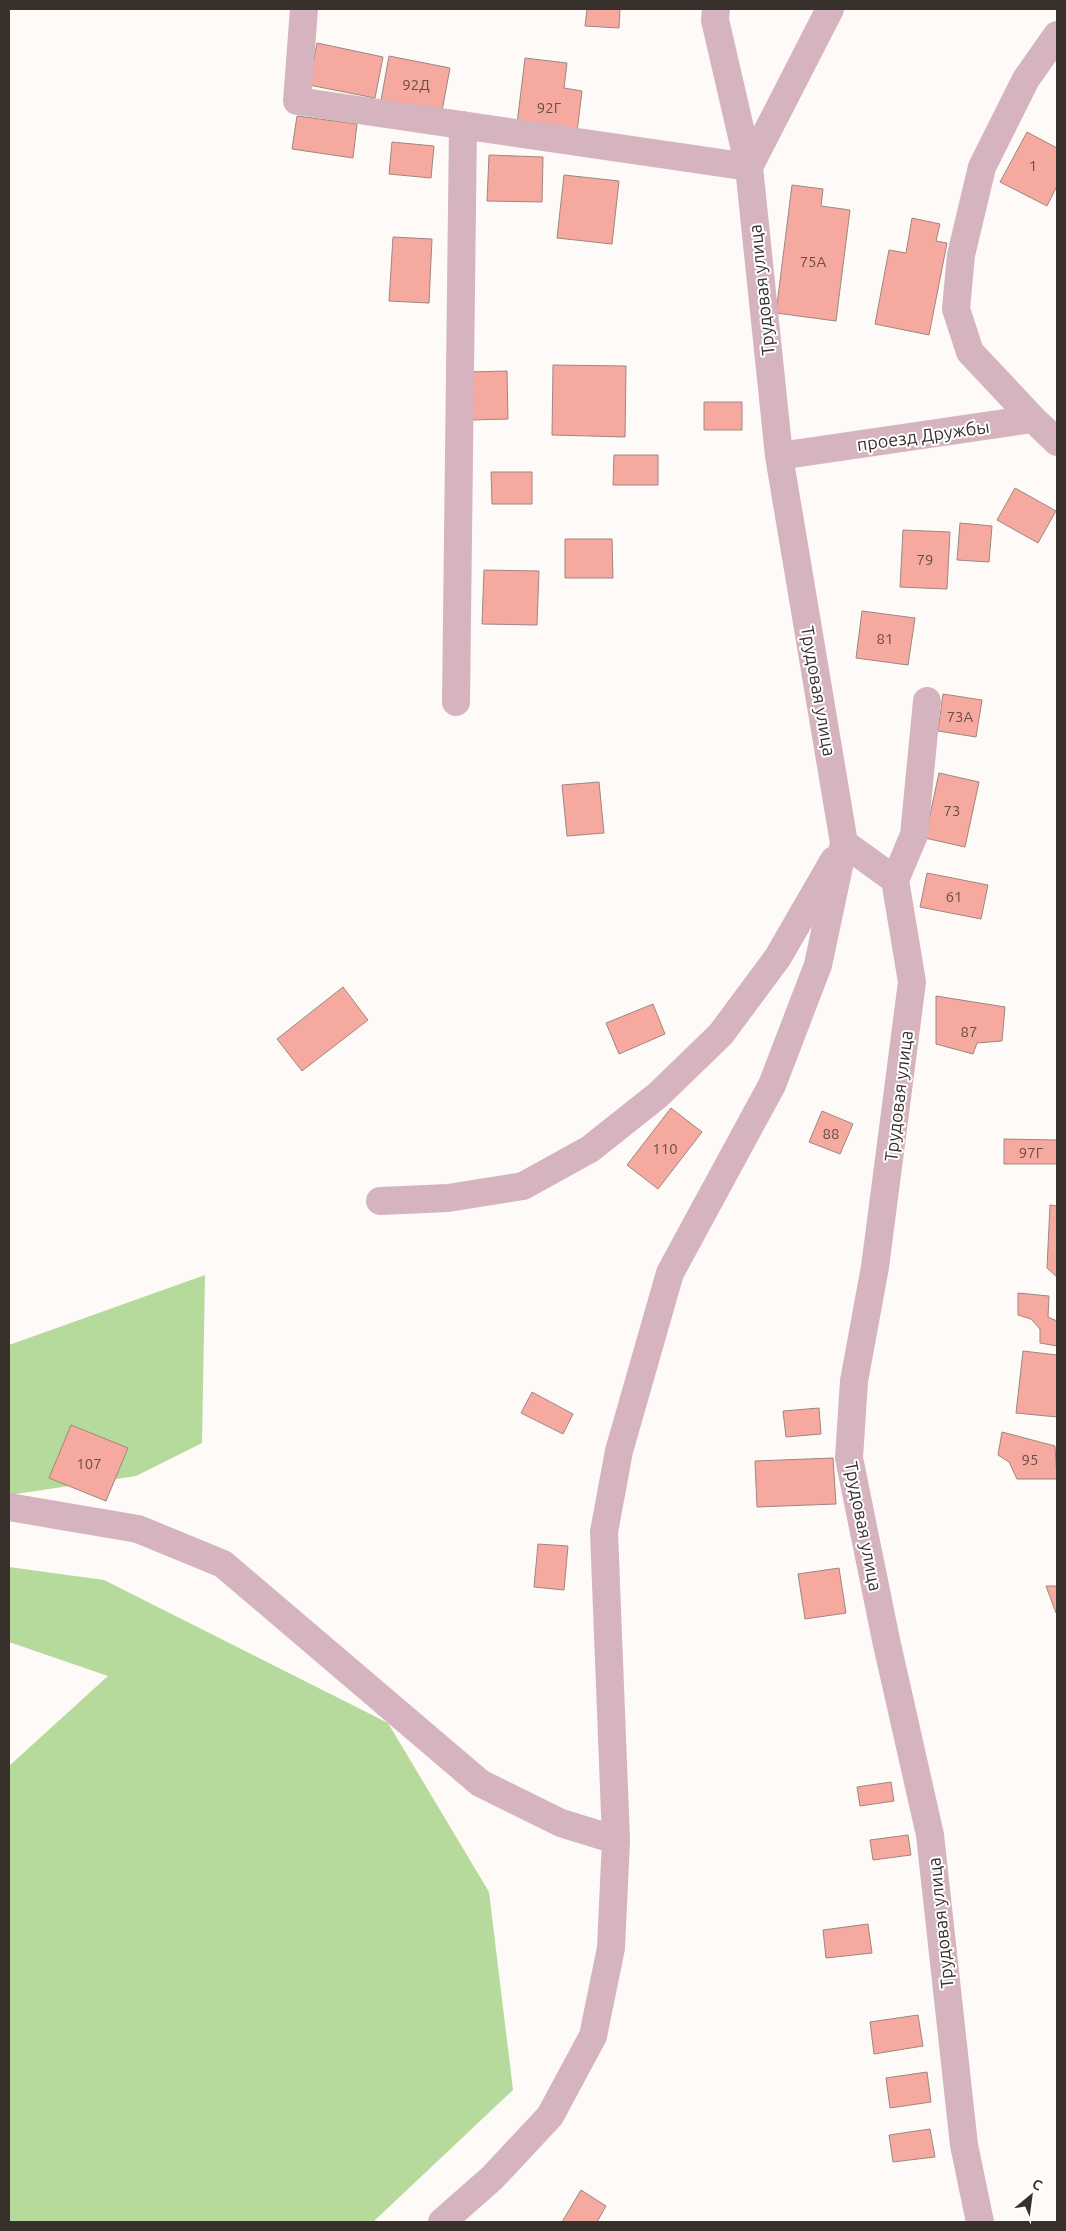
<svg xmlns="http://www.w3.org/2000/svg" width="1066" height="2231" viewBox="0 0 1066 2231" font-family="Ubuntu,sans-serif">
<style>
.green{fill:#b6d99c}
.building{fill:#f6a99f;stroke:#9f8683}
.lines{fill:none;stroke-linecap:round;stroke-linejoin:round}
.minor{stroke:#d5b4bf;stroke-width:28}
.labels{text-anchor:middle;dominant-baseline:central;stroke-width:4;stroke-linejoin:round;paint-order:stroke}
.number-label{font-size:15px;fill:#684e47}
.street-label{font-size:18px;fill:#38302a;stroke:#fff}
</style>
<rect width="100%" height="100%" fill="#fefaf7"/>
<path class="green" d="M 205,1275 L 202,1443 L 136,1476 L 9,1495 L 9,1345 Z
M 9,1567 L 104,1580 L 388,1723 L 489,1892 L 513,2090 L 373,2222 L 9,2222 L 9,1766 L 108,1676 L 9,1642 Z"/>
<path class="building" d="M 587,9 L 620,9 L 619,28 L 585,26 Z
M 317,43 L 383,57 L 375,98 L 309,85 Z
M 389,56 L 450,68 L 442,111 L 381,100 Z
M 525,58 L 567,63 L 564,88 L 582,91 L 577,132 L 517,124 Z
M 297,116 L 357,124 L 353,158 L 292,149 Z
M 1027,132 L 1057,148 L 1057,186 L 1047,206 L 1000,182 Z
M 392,142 L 434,146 L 431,178 L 389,174 Z
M 489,155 L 543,157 L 542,202 L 487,201 Z
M 564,175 L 619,181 L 612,244 L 557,238 Z
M 792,185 L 823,189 L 821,206 L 850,210 L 836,321 L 776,313 Z
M 912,218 L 940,224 L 936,241 L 947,243 L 929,335 L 875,324 L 889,250 L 906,253 Z
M 393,237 L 432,239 L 429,303 L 389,301 Z
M 553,365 L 626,366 L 625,437 L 552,435 Z
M 507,371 L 508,419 L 472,420 L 470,372 Z
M 704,402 L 742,402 L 742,430 L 704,430 Z
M 614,455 L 658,455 L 658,485 L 613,485 Z
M 491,472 L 532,472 L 532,504 L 492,504 Z
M 1015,488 L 1056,511 L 1038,543 L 997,520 Z
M 960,523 L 992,526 L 989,562 L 957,560 Z
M 903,530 L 950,532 L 947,589 L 900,587 Z
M 565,539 L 612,539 L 613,578 L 565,578 Z
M 484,570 L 539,571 L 537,625 L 482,624 Z
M 862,611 L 915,618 L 908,665 L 856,658 Z
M 943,694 L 982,700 L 976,737 L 938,731 Z
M 939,773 L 979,782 L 965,847 L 925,838 Z
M 599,782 L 604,833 L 567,836 L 562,785 Z
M 927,873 L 988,885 L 981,919 L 920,907 Z
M 343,987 L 368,1020 L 302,1071 L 277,1039 Z
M 936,996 L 1005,1007 L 1002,1041 L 977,1043 L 973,1054 L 936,1044 Z
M 653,1004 L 665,1034 L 619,1054 L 606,1023 Z
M 671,1108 L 702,1132 L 658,1189 L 627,1165 Z
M 822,1111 L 853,1124 L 840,1154 L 809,1142 Z
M 1004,1139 L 1057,1140 L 1057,1164 L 1004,1164 Z
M 1050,1205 L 1057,1206 L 1057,1277 L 1047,1268 Z
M 1018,1293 L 1049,1296 L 1048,1317 L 1057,1321 L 1057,1346 L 1040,1343 L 1040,1329 L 1031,1319 L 1018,1315 Z
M 1023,1351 L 1057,1355 L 1057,1417 L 1016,1413 Z
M 532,1392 L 573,1414 L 563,1434 L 521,1413 Z
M 819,1408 L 821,1434 L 786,1437 L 783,1411 Z
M 71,1425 L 128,1448 L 106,1501 L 49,1478 Z
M 1002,1432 L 1055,1446 L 1057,1479 L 1017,1479 L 1009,1462 L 998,1455 Z
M 833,1458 L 836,1504 L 757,1507 L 755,1461 Z
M 538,1544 L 568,1546 L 564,1590 L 534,1587 Z
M 839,1568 L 846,1613 L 805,1619 L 798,1574 Z
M 1046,1586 L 1057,1586 L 1057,1613 L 1056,1613 Z
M 891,1782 L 894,1801 L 860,1806 L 857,1787 Z
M 908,1835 L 911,1855 L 873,1860 L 870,1840 Z
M 868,1924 L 872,1953 L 826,1958 L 823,1930 Z
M 918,2015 L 923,2046 L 874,2054 L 870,2022 Z
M 927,2072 L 931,2102 L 890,2108 L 886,2078 Z
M 930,2129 L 935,2157 L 893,2162 L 889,2135 Z
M 581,2190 L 606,2206 L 597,2222 L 562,2222 Z"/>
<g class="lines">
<path class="minor" d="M 304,9 L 297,101 L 749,167 L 715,20 L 716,9
M 830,9 L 749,167 L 779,456 L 844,843 L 895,880 L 912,982 L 875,1267 L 854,1381 L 849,1458 L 886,1640 L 930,1835 L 964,2145 L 980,2222
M 1033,419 L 970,352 L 956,309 L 961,255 L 982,167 L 1026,79 L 1057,35
M 779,456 L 1033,419 L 1057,442
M 456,702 L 463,125
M 895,880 L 914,835 L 927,701
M 380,1201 L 448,1198 L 523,1186 L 590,1149 L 658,1095 L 721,1034 L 778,957 L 834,860
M 9,1507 L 138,1529 L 223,1564 L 480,1783 L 561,1823 L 616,1840
M 442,2222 L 492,2178 L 550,2116 L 593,2036 L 611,1948 L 616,1840 L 604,1532 L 619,1451 L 670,1273 L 772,1085 L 818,965 L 844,843"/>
</g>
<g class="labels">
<g class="number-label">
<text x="416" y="84">92Д</text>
<text x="549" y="107">92Г</text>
<text x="1033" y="165">1</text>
<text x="813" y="261">75А</text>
<text x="925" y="559">79</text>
<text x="885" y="638">81</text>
<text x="960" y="716">73А</text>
<text x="952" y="810">73</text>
<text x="954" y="896">61</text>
<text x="969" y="1031">87</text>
<text x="831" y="1133">88</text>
<text x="665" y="1148">110</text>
<text x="1031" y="1152">97Г</text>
<text x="1030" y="1459">95</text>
<text x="89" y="1463">107</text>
</g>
<g class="street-label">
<text transform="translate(761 290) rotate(-96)">Трудовая улица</text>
<text transform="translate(923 435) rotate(-8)">проезд Дружбы</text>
<text transform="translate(819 691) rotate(80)">Трудовая улица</text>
<text transform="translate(898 1096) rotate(-83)">Трудовая улица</text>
<text transform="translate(864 1526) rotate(79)">Трудовая улица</text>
<text transform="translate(940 1923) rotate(-96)">Трудовая улица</text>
</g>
</g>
<rect width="1066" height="2231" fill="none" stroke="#38302a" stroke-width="20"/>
<g transform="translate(1031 2196) rotate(29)" stroke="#ffffff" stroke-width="4" paint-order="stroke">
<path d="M0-4L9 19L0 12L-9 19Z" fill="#38302a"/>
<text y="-8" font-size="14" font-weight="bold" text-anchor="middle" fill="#38302a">С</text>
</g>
</svg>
